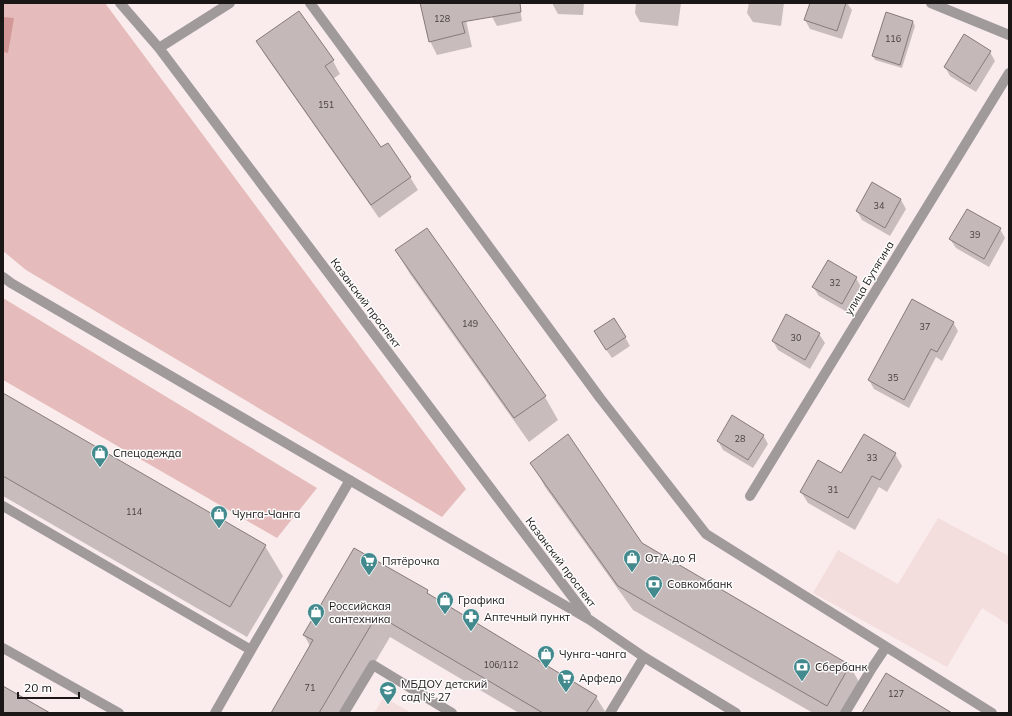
<svg xmlns="http://www.w3.org/2000/svg" width="1012" height="716" viewBox="0 0 1012 716" font-family="Mulish,sans-serif">
<style>
.built{fill:#f3dddd}
.green{fill:#e5bcbb}
.water{fill:#d49797}
.shadow{fill:#0003}
.building{fill:#c5b8b8;stroke:#867a7a}
.lines{fill:none;stroke-linecap:round;stroke-linejoin:round}
.minor{stroke:#a09a9a;stroke-width:10}
.labels{text-anchor:middle;dominant-baseline:central;stroke-width:3;stroke-linejoin:round;paint-order:stroke}
.number-label{font-size:9px;fill:#463f3f}
.street-label{font-size:11px;fill:#1c1717;stroke:#fdfdfd}
.poi-label{font-size:11px;fill:#1c1717;stroke:#fdfdfd;text-anchor:start}
</style>
<rect width="100%" height="100%" fill="#faecec"/>
<path class="built" d="M 938,518 L 1009,556 L 1009,625 L 982,608 L 947,667 L 813,593 L 838,550 L 898,584 Z
M 384,697 L 411,713 L 374,713 Z"/>
<path class="green" d="M 3,3 L 105,3 L 466,489 L 442,517 L 26,270 L 3,251 Z
M 3,298 L 317,488 L 277,538 L 3,380 Z"/>
<path class="water" d="M 3,17 L 14,18 L 8,53 L 3,52 Z"/>
<path class="shadow" d="M 421,3 L 462,3 L 472,47 L 437,55 L 430,41 Z
M 489,3 L 519,3 L 522,21 L 497,26 L 492,17 Z
M 553,3 L 584,3 L 583,15 L 558,14 L 553,5 Z
M 636,3 L 681,3 L 678,26 L 640,22 L 635,13 Z
M 749,3 L 784,3 L 781,26 L 753,22 L 747,13 Z
M 811,3 L 847,3 L 852,10 L 842,39 L 810,29 L 805,20 Z
M 886,14 L 913,22 L 915,26 L 902,68 L 875,60 L 873,56 Z
M 258,41 L 333,61 L 340,74 L 333,79 L 381,149 L 410,177 L 418,190 L 379,218 L 265,55 Z
M 990,52 L 995,61 L 976,92 L 950,76 L 945,67 Z
M 873,183 L 901,200 L 906,209 L 890,236 L 862,220 L 857,211 Z
M 1000,229 L 1005,238 L 989,267 L 956,248 L 950,239 Z
M 396,251 L 545,397 L 558,420 L 529,442 L 410,274 Z
M 856,278 L 861,287 L 847,312 L 819,296 L 813,287 Z
M 953,322 L 958,331 L 942,361 L 936,357 L 909,408 L 874,389 L 869,380 Z
M 819,334 L 825,343 L 810,369 L 778,350 L 773,341 Z
M 625,337 L 630,346 L 612,358 L 600,341 Z
M 3,395 L 265,546 L 283,576 L 247,637 L 3,496 Z
M 763,435 L 768,444 L 753,468 L 723,450 L 718,441 Z
M 895,454 L 902,466 L 887,492 L 879,487 L 855,530 L 808,503 L 801,492 L 842,474 Z
M 532,463 L 641,543 L 850,666 L 863,689 L 850,713 L 813,713 L 633,610 L 545,487 Z
M 427,591 L 430,597 L 596,697 L 606,713 L 519,713 L 390,637 L 345,713 L 272,713 L 310,646 L 304,635 Z"/>
<path class="building" d="M 420,3 L 520,3 L 521,12 L 462,22 L 465,33 L 429,42 Z
M 810,3 L 846,3 L 837,31 L 804,20 Z
M 299,11 L 334,60 L 325,66 L 381,147 L 388,143 L 411,177 L 371,205 L 256,41 Z
M 886,12 L 913,21 L 900,65 L 872,56 Z
M 964,34 L 991,51 L 970,84 L 944,67 Z
M 872,182 L 901,199 L 885,228 L 856,211 Z
M 967,209 L 1001,228 L 984,259 L 949,239 Z
M 427,228 L 546,396 L 514,418 L 395,250 Z
M 828,260 L 857,277 L 842,304 L 812,287 Z
M 912,299 L 954,322 L 937,352 L 931,349 L 904,400 L 868,380 Z
M 786,314 L 820,333 L 805,360 L 772,341 Z
M 614,318 L 626,337 L 606,350 L 594,331 Z
M 3,393 L 266,545 L 230,607 L 3,476 Z
M 732,415 L 764,435 L 748,460 L 717,441 Z
M 568,434 L 642,543 L 850,665 L 827,706 L 618,586 L 530,463 Z
M 864,434 L 896,453 L 880,480 L 872,476 L 848,518 L 800,492 L 818,460 L 841,473 Z
M 354,548 L 428,590 L 427,593 L 597,696 L 586,713 L 543,713 L 377,615 L 319,713 L 271,713 L 313,640 L 303,635 Z
M 886,673 L 952,713 L 862,713 Z
M 3,686 L 50,713 L 3,713 Z"/>
<g class="lines">
<path class="minor" d="M 120,3 L 159,48 L 586,615
M 310,3 L 600,398 L 706,534 L 992,713
M 931,3 L 1009,35
M 159,48 L 230,3
M 3,277 L 11,283 L 590,620 L 644,657 L 736,713
M 750,496 L 1009,73
M 3,506 L 251,650 L 350,480
M 3,648 L 119,713
M 215,713 L 251,650
M 344,713 L 373,665 L 452,713
M 610,713 L 644,657
M 845,713 L 872,668 L 886,647"/>
</g>
<defs>
<symbol id="shop-pin" viewBox="-11 -11 22 30"><path d="M0 17L-7.5 6A9.5 9.5 0 1 1 7.5 6Z" fill="#428a8d" stroke="#fdfdfd"/><path d="M-5-2.5h2.3a2.7 3.5 0 0 1 5.4 0H5L5.5 6h-11ZM-1.5-2.5h3a1.5 2.3 0 0 0-3 0Z" fill="#fff"/></symbol>
<symbol id="supermarket-pin" viewBox="-11 -11 22 30"><path d="M0 17L-7.5 6A9.5 9.5 0 1 1 7.5 6Z" fill="#428a8d" stroke="#fdfdfd"/><path d="M-6-5.5h2.5l.6 2H6L4.5 2H-2.5L-4.4-4H-6ZM-1.5 3.2a1.3 1.3 0 1 0 .1 0ZM3 3.2a1.3 1.3 0 1 0 .1 0Z" fill="#fff"/></symbol>
<symbol id="bank-pin" viewBox="-11 -11 22 30"><path d="M0 17L-7.5 6A9.5 9.5 0 1 1 7.5 6Z" fill="#428a8d" stroke="#fdfdfd"/><path d="M-6-4H6V4H-6ZM0-2.3a2.3 2.3 0 1 0 0 4.6a2.3 2.3 0 1 0 0-4.6Z" fill="#fff"/></symbol>
<symbol id="pharmacy-pin" viewBox="-11 -11 22 30"><path d="M0 17L-7.5 6A9.5 9.5 0 1 1 7.5 6Z" fill="#428a8d" stroke="#fdfdfd"/><path d="M-2-6h4v4h4v4h-4v4h-4v-4h-4v-4h4Z" fill="#fff"/></symbol>
<symbol id="school-pin" viewBox="-11 -11 22 30"><path d="M0 17L-7.5 6A9.5 9.5 0 1 1 7.5 6Z" fill="#428a8d" stroke="#fdfdfd"/><path d="M0-5L7-2L0 1L-7-2ZM-4 1L0 2.5L4 1V4Q0 6-4 4Z" fill="#fff"/></symbol>
</defs>
<g fill-rule="evenodd">
<use href="#shop-pin" x="90" y="443" width="20" height="27"/>
<use href="#shop-pin" x="209" y="504" width="20" height="27"/>
<use href="#shop-pin" x="622" y="548" width="20" height="27"/>
<use href="#supermarket-pin" x="359" y="551" width="20" height="27"/>
<use href="#bank-pin" x="644" y="574" width="20" height="27"/>
<use href="#shop-pin" x="435" y="590" width="20" height="27"/>
<use href="#shop-pin" x="306" y="602" width="20" height="27"/>
<use href="#pharmacy-pin" x="461" y="607" width="20" height="27"/>
<use href="#shop-pin" x="536" y="644" width="20" height="27"/>
<use href="#bank-pin" x="792" y="657" width="20" height="27"/>
<use href="#supermarket-pin" x="556" y="668" width="20" height="27"/>
<use href="#school-pin" x="378" y="680" width="20" height="27"/>
</g>
<g class="labels">
<g class="number-label">
<text x="442" y="18">128</text>
<text x="893" y="38">116</text>
<text x="326" y="104">151</text>
<text x="879" y="205">34</text>
<text x="975" y="234">39</text>
<text x="835" y="282">32</text>
<text x="470" y="323">149</text>
<text x="925" y="326">37</text>
<text x="796" y="337">30</text>
<text x="893" y="377">35</text>
<text x="740" y="438">28</text>
<text x="872" y="457">33</text>
<text x="833" y="489">31</text>
<text x="134" y="511">114</text>
<text x="501" y="664">106/112</text>
<text x="310" y="687">71</text>
<text x="896" y="693">127</text>
</g>
<g class="street-label">
<text transform="translate(869 278) rotate(-59)">улица Бутягина</text>
<text transform="translate(366 303) rotate(53)">Казанский проспект</text>
<text transform="translate(561 562) rotate(53)">Казанский проспект</text>
</g>
<g class="poi-label">
<text x="113" y="453">Спецодежда</text>
<text x="232" y="514">Чунга-Чанга</text>
<text x="645" y="558">От А до Я</text>
<text x="382" y="561">Пятёрочка</text>
<text x="667" y="584">Совкомбанк</text>
<text x="458" y="600">Графика</text>
<text x="329" y="606">Российская<tspan x="329" dy="13">сантехника</tspan></text>
<text x="484" y="617">Аптечный пункт</text>
<text x="559" y="654">Чунга-чанга</text>
<text x="815" y="667">Сбербанк</text>
<text x="579" y="678">Арфедо</text>
<text x="401" y="684">МБДОУ детский<tspan x="401" dy="13">сад № 27</tspan></text>
</g>
</g>
<rect width="1012" height="716" fill="none" stroke="#1c1717" stroke-width="8"/>
<path d="M18 692v6h61v-6" fill="none" stroke="#1c1717" stroke-width="2"/>
<text x="24" y="692" font-size="12" fill="#1c1717" stroke="#fdfdfd" stroke-width="3" paint-order="stroke">20 m</text>
</svg>
